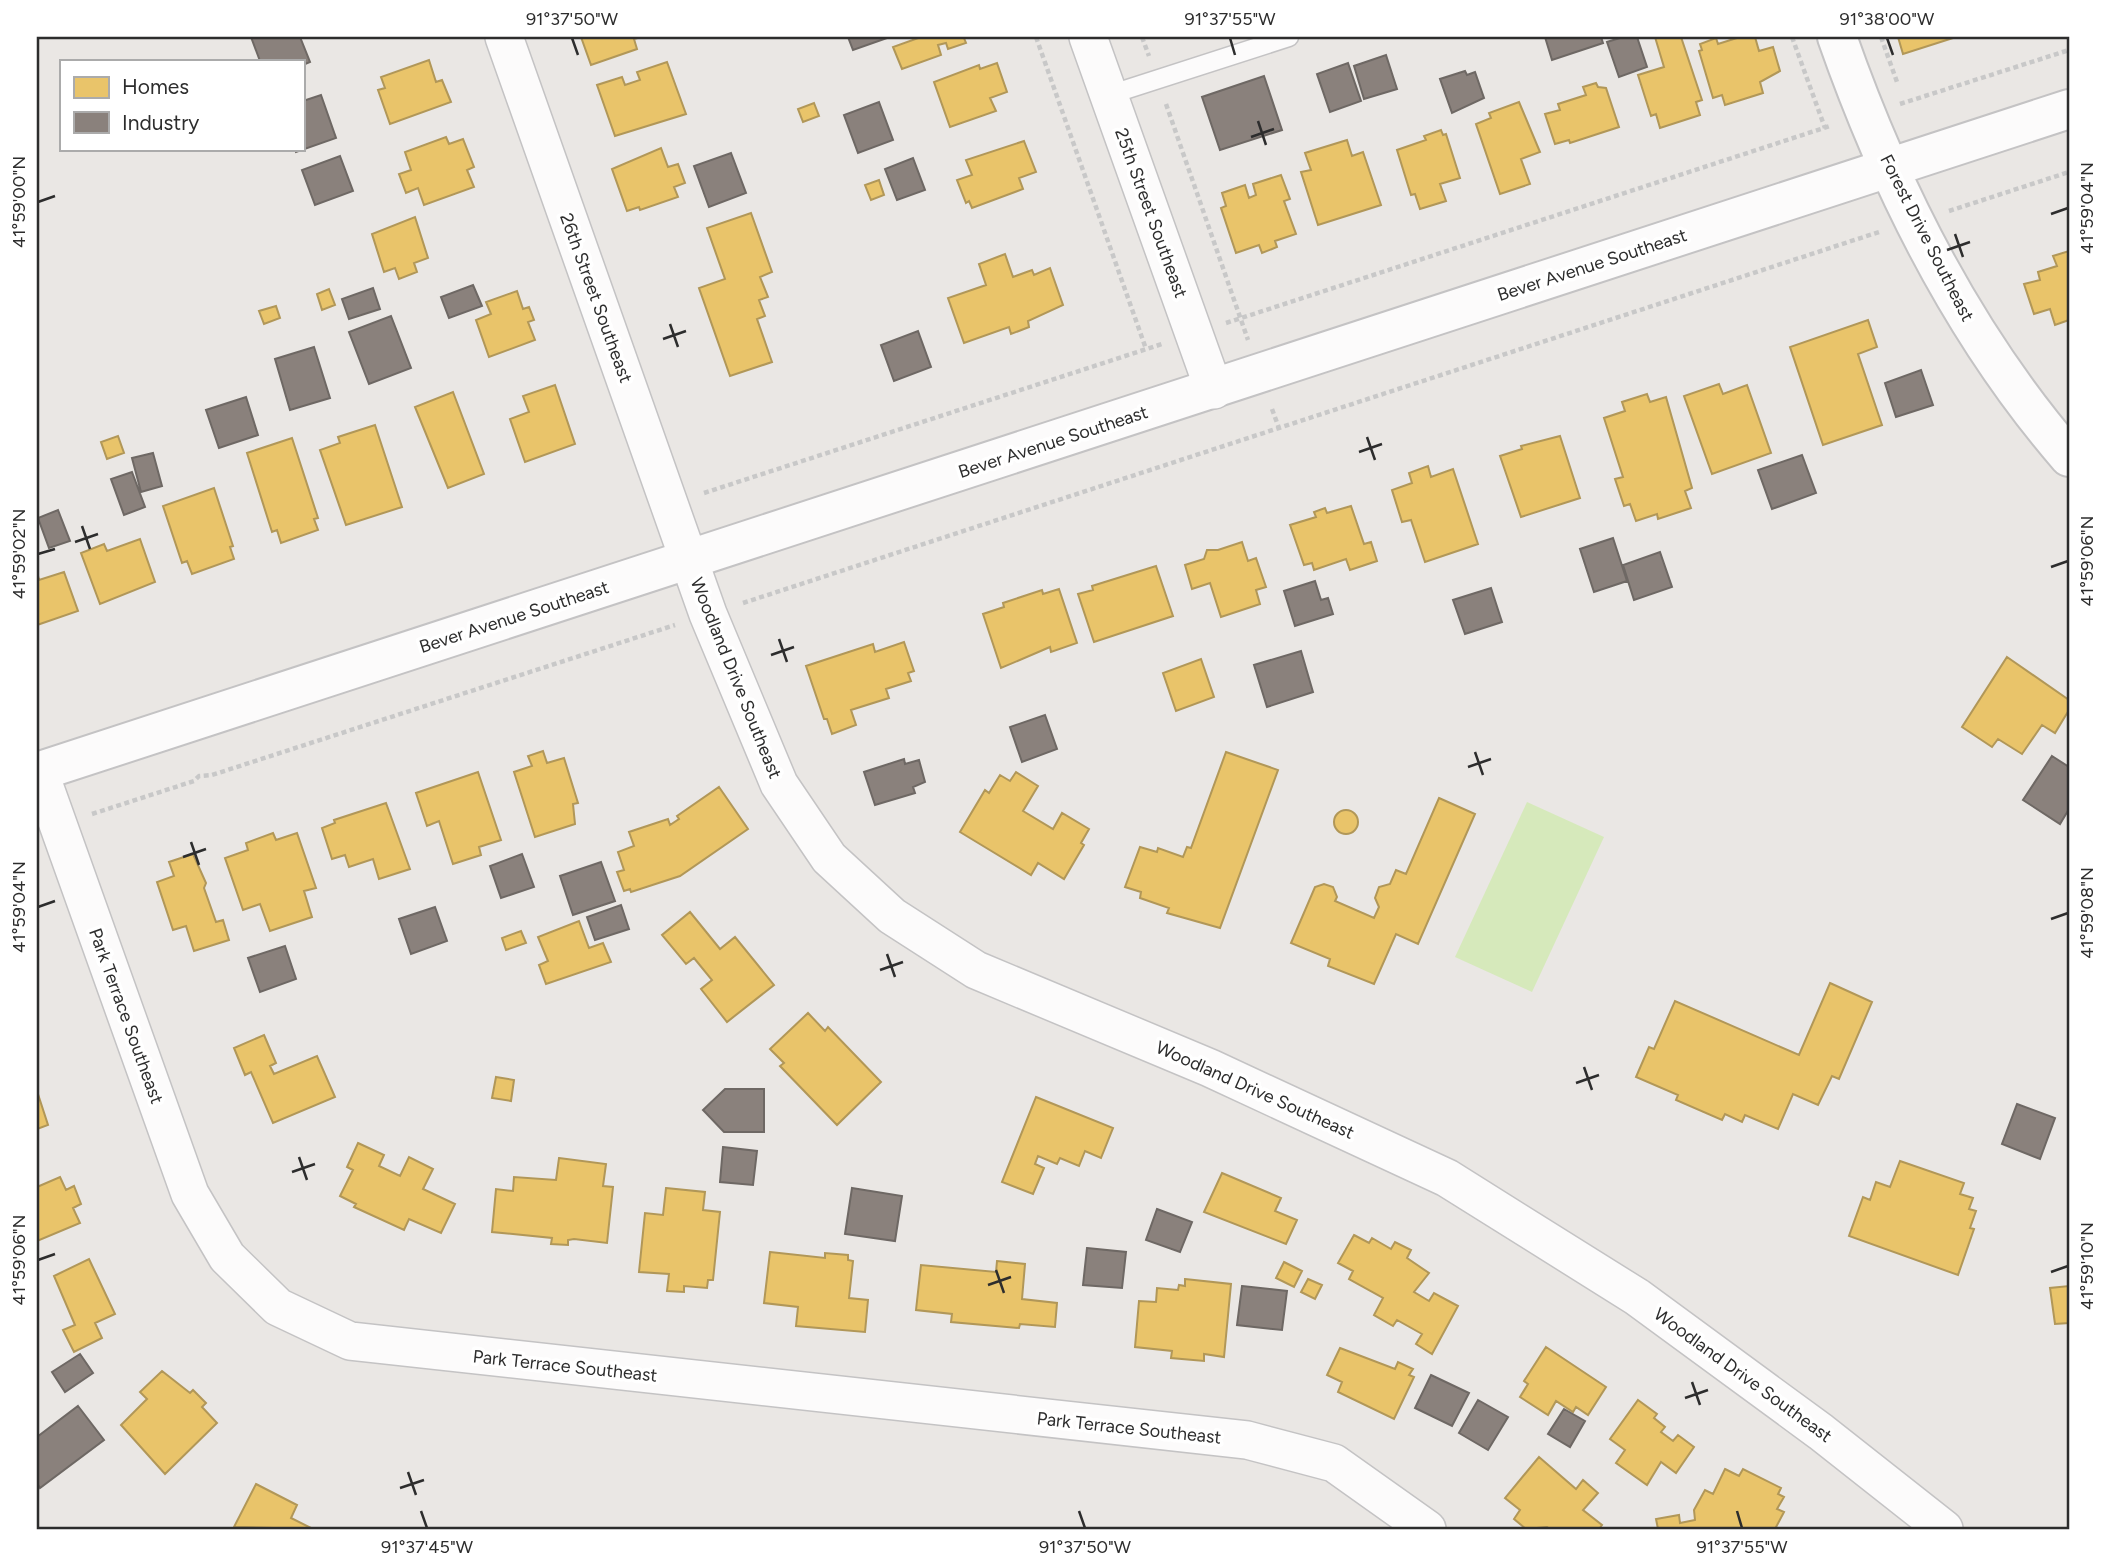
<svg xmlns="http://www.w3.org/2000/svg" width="2106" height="1566" viewBox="0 0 2106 1566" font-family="Figtree,sans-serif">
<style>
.pitch{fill:#d6e9bb}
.homes{fill:#e9c46a;stroke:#b19758;stroke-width:2}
.industry{fill:#8a817c;stroke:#6e6864;stroke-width:2}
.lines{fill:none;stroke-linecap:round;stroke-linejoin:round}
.lane-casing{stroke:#c4c3c4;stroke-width:21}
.street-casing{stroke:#c4c3c4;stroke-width:40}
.secondary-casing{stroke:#c4c3c4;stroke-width:42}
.path{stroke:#c8c8c8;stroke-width:4.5;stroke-dasharray:5 3.5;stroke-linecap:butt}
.lane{stroke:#fcfbfb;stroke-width:18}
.street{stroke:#fcfbfb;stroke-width:37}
.secondary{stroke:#fcfbfb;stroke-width:38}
.ticks{fill:none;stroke:#2d2d2d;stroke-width:2.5}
.labels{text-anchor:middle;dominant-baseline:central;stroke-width:7;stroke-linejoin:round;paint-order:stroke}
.street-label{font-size:18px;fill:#2d2d2d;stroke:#fff}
.neatline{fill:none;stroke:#2d2d2d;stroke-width:2.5}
.ticks-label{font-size:18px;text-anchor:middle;fill:#2d2d2d}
</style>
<rect width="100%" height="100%" fill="#eae7e4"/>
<path class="pitch" d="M 1527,802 L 1604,837 L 1532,992 L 1455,957 Z"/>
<path class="homes" d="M 581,37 L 641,37 L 634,39 L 637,49 L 591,65 Z
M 921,37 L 969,37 L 964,38 L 966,43 L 948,49 L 946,43 L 938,45 L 941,55 L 902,69 L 893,47 Z
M 1655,37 L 1681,37 L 1702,100 L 1696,102 L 1700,115 L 1660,128 L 1656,114 L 1651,116 L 1638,75 L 1664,67 Z
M 1740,37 L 1755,37 L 1759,51 L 1773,47 L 1780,71 L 1760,82 L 1763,93 L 1725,105 L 1722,95 L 1713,98 L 1699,51 L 1702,50 L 1700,44 L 1716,38 L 1718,44 Z
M 1898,37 L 1952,37 L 1953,38 L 1903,54 Z
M 429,60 L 436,82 L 442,80 L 451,102 L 390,124 L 378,90 L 385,88 L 381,77 Z
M 667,62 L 686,114 L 615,136 L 597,85 L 622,77 L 625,85 L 640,80 L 637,72 Z
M 997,63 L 1007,92 L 990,98 L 996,111 L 950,127 L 934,82 L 979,65 L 980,69 Z
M 1596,83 L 1598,87 L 1606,88 L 1619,127 L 1570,143 L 1569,140 L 1555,144 L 1545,114 L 1560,110 L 1558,104 L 1586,95 L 1583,87 Z
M 1519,102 L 1540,152 L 1521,159 L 1530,184 L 1500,194 L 1476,124 L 1491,118 L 1489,113 Z
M 814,103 L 819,116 L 803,122 L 798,109 Z
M 1441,130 L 1443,135 L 1446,134 L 1460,178 L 1440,184 L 1446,201 L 1420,209 L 1415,194 L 1411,195 L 1397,150 L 1426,140 L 1424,136 Z
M 446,137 L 449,144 L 463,139 L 474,167 L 467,170 L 474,187 L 424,205 L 418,188 L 406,193 L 399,174 L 411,170 L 405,152 Z
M 1347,140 L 1352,156 L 1363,152 L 1381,205 L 1318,225 L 1301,172 L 1311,170 L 1305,153 Z
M 1024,141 L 1036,172 L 1019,178 L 1023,189 L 972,208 L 969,201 L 966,203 L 957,180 L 972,175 L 966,160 Z
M 661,148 L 668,167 L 678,164 L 685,183 L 674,187 L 678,197 L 640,210 L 639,207 L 627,211 L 612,169 Z
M 1281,175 L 1290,199 L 1284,201 L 1296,234 L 1275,241 L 1277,247 L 1262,253 L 1259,245 L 1236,253 L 1221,208 L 1226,206 L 1222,193 L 1245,185 L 1249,198 L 1256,195 L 1253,184 Z
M 879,180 L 884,195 L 871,200 L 865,185 Z
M 751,213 L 772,272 L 760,277 L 768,297 L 759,300 L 765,316 L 757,319 L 772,362 L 730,376 L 699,288 L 725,279 L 707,228 Z
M 415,217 L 428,258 L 414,263 L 417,272 L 399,279 L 395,268 L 384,272 L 372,234 Z
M 2069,251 L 2069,320 L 2055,325 L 2050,309 L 2034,314 L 2024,284 L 2040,280 L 2038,272 L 2057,266 L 2053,256 Z
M 1005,254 L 1013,277 L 1032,270 L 1034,275 L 1050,268 L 1063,305 L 1028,321 L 1029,327 L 1011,334 L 1009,327 L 964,343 L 948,298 L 986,285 L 979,264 Z
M 329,289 L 335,305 L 322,310 L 317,294 Z
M 517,291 L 523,309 L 529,307 L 534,320 L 528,322 L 535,340 L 489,357 L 476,320 L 491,314 L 486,302 Z
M 276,306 L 280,318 L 264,324 L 259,311 Z
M 1868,320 L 1877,347 L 1858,354 L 1882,425 L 1823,445 L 1790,347 Z
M 1719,384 L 1723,394 L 1747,385 L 1771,453 L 1712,474 L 1684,396 Z
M 555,385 L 575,444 L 525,462 L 510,419 L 529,412 L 523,396 Z
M 453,392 L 484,474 L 448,488 L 415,407 Z
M 1647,394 L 1650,402 L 1666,397 L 1692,488 L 1685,491 L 1691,508 L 1658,519 L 1657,514 L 1636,521 L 1630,504 L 1624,506 L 1615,479 L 1623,477 L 1604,418 L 1625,411 L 1622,402 Z
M 375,425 L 402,507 L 346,525 L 320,450 L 340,443 L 338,437 Z
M 118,436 L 124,453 L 107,459 L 101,442 Z
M 1560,436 L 1580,498 L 1521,517 L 1500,456 L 1522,449 L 1521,446 Z
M 292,438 L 318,518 L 314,519 L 318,530 L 281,543 L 277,530 L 272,532 L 247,453 Z
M 1428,466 L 1431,477 L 1453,469 L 1478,544 L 1425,562 L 1411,520 L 1402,522 L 1392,490 L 1412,483 L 1409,473 Z
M 214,488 L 233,546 L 230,547 L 234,559 L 192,574 L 187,561 L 182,563 L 163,506 Z
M 1351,506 L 1364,544 L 1371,542 L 1377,561 L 1350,570 L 1346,559 L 1314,570 L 1312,563 L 1304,565 L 1290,525 L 1316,517 L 1314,512 L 1325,508 L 1327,513 Z
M 140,539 L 155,582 L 100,604 L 81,553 L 104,544 L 107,551 Z
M 1242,542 L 1248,561 L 1256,558 L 1266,587 L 1256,590 L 1260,604 L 1221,617 L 1210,583 L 1192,589 L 1185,565 L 1204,559 L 1207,550 L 1218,550 Z
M 1156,566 L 1173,616 L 1094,642 L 1078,594 L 1093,590 L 1092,586 Z
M 37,572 L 39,580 L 64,572 L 78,611 L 37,625 Z
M 1059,589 L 1077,643 L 1051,652 L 1050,647 L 1001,668 L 983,614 L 1004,607 L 1003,603 L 1042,590 L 1043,594 Z
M 904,642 L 914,671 L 908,673 L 911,681 L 886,689 L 889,698 L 851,710 L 856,725 L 832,734 L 827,719 L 824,719 L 806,666 L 873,644 L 875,652 Z
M 2007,657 L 2069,700 L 2069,710 L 2055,733 L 2042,725 L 2022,754 L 1998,739 L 1992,747 L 1962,727 Z
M 1201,659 L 1214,697 L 1176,711 L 1163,673 Z
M 543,751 L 547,763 L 564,758 L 578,803 L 573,804 L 575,824 L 535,837 L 514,772 L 532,766 L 528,756 Z
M 1226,752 L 1278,770 L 1220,928 L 1167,913 L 1169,908 L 1140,898 L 1141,892 L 1125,887 L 1140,847 L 1157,852 L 1158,848 L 1183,857 L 1187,847 L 1191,848 Z
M 478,772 L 501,840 L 479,847 L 481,855 L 453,864 L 439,821 L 427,826 L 416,793 Z
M 1016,772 L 1038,786 L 1023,811 L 1053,829 L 1062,813 L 1089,829 L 1081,843 L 1084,845 L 1064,879 L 1038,863 L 1031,875 L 960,832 L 985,790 L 989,793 L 1000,775 L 1010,781 Z
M 719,787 L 748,829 L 680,876 L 631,892 L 630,889 L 624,891 L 617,872 L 624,870 L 618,852 L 634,846 L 629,832 L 668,819 L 670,825 L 679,819 L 677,816 Z
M 1439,798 L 1475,814 L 1418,944 L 1396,934 L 1374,984 L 1328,966 L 1330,959 L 1291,943 L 1315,887 L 1324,884 L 1333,887 L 1337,897 L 1335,901 L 1374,918 L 1379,907 L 1375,898 L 1379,887 L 1390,884 L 1396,870 L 1406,874 Z
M 386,803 L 410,869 L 379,879 L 373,859 L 349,867 L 345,855 L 332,859 L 322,828 L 335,823 L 334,820 Z
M1334 822a12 12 0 1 1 24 0a12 12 0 1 1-24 0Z
M 273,833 L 276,840 L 297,833 L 316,888 L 304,891 L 312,917 L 270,931 L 260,904 L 243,910 L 225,858 L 248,850 L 246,843 Z
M 193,854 L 206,883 L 204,888 L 216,922 L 223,920 L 229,940 L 194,951 L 186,926 L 173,930 L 157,882 L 174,876 L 169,862 Z
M 690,912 L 720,949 L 735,937 L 774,985 L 727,1022 L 701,989 L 712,980 L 694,958 L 686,964 L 662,935 Z
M 579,921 L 589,948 L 603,943 L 611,962 L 546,984 L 539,965 L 548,961 L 538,937 Z
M 521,931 L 526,943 L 506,950 L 502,938 Z
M 1830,983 L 1872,1002 L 1839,1079 L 1832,1076 L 1818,1105 L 1793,1094 L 1778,1129 L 1745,1115 L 1742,1122 L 1725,1114 L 1722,1120 L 1676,1100 L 1678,1095 L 1636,1077 L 1649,1047 L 1654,1049 L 1675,1001 L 1799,1055 Z
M 808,1013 L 825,1031 L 828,1027 L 881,1082 L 837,1125 L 780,1066 L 784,1063 L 770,1049 Z
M 264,1035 L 276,1063 L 270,1066 L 274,1074 L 317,1056 L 335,1097 L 273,1123 L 251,1072 L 245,1075 L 234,1048 Z
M 496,1077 L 514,1080 L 511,1101 L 492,1098 Z
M 37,1091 L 48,1125 L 37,1129 Z
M 1036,1097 L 1113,1128 L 1101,1158 L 1085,1151 L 1079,1166 L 1060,1158 L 1057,1164 L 1038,1156 L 1035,1164 L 1044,1168 L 1033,1194 L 1002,1182 Z
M 358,1143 L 384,1155 L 379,1166 L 400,1176 L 409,1157 L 433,1169 L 423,1189 L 455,1204 L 441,1233 L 409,1219 L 404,1230 L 354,1207 L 356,1204 L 340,1196 L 353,1170 L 347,1167 Z
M 559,1158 L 606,1164 L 603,1186 L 613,1187 L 607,1243 L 574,1239 L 568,1240 L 568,1245 L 551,1244 L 552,1238 L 492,1232 L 496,1189 L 513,1191 L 514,1177 L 556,1180 Z
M 1900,1161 L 1964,1183 L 1960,1194 L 1973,1198 L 1969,1209 L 1976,1211 L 1970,1228 L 1974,1229 L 1958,1275 L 1849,1236 L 1863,1197 L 1870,1200 L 1876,1182 L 1890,1187 Z
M 1222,1173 L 1281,1198 L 1275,1211 L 1297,1220 L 1286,1244 L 1204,1212 Z
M 60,1177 L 66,1190 L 74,1186 L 81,1204 L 73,1208 L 80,1223 L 37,1241 L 37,1187 Z
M 666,1188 L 705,1192 L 703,1210 L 720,1212 L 713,1280 L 708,1280 L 707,1288 L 684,1286 L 684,1292 L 667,1291 L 669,1274 L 639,1272 L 645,1213 L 663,1215 Z
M 1354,1235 L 1369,1243 L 1372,1238 L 1391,1249 L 1395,1242 L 1411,1250 L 1407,1258 L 1429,1273 L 1414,1292 L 1429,1301 L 1434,1293 L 1458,1306 L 1432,1354 L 1416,1344 L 1422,1334 L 1397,1320 L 1393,1326 L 1374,1315 L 1383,1298 L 1349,1279 L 1353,1271 L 1338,1263 Z
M 770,1252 L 825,1258 L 825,1253 L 848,1255 L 848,1260 L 853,1261 L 849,1298 L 868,1300 L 865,1332 L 796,1326 L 798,1307 L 764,1303 Z
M 89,1259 L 115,1314 L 95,1323 L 102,1338 L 74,1352 L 63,1330 L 75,1325 L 54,1276 Z
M 997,1261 L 1025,1264 L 1022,1299 L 1057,1303 L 1055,1327 L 1020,1324 L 1019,1328 L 951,1322 L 952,1314 L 916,1310 L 921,1265 L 996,1272 Z
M 1284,1262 L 1302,1271 L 1294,1287 L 1276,1278 Z
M 1185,1279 L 1231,1284 L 1224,1357 L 1204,1354 L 1204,1361 L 1171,1358 L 1172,1351 L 1135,1347 L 1139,1301 L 1156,1302 L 1157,1288 L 1178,1290 L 1179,1285 L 1185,1286 Z
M 1308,1279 L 1322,1285 L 1315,1299 L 1301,1292 Z
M 2069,1286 L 2069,1323 L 2055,1324 L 2050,1288 Z
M 1546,1347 L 1606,1387 L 1588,1415 L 1576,1407 L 1573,1412 L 1556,1401 L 1548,1415 L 1520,1397 L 1528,1384 L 1524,1381 Z
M 1340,1348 L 1395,1369 L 1398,1362 L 1413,1369 L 1409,1375 L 1414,1377 L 1394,1419 L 1338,1392 L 1342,1382 L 1327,1375 Z
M 162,1371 L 190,1393 L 193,1390 L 206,1403 L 202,1407 L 217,1423 L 165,1474 L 121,1425 L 147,1399 L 140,1392 Z
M 1638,1400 L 1657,1414 L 1654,1418 L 1665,1427 L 1661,1432 L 1673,1441 L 1678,1435 L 1694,1447 L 1676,1473 L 1661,1462 L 1647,1485 L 1616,1463 L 1625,1450 L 1610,1439 Z
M 1539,1457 L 1576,1489 L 1583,1480 L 1598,1493 L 1583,1510 L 1602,1525 L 1599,1529 L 1550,1529 L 1547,1527 L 1526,1529 L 1514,1519 L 1520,1510 L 1505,1498 Z
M 1725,1469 L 1739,1476 L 1743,1469 L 1781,1488 L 1778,1494 L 1784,1497 L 1777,1509 L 1784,1512 L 1775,1529 L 1658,1529 L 1656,1519 L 1679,1515 L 1680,1523 L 1695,1520 L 1694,1510 L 1705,1490 L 1713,1494 Z
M 256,1484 L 297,1505 L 291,1518 L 313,1529 L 234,1527 Z"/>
<path class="industry" d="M 251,37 L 300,37 L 310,62 L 303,65 L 303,61 L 260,61 Z
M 848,37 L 887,37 L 887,38 L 853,50 Z
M 1545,37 L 1601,37 L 1603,43 L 1552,60 Z
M 1623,37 L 1637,37 L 1647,67 L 1619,77 L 1607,42 Z
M 1386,55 L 1397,89 L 1364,99 L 1354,66 Z
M 1348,63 L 1361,101 L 1330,112 L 1317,74 Z
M 1465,71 L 1467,75 L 1475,72 L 1484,98 L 1452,113 L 1440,79 Z
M 1264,76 L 1282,130 L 1220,150 L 1202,97 Z
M 321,95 L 336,138 L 296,152 L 295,149 L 303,149 L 303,101 Z
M 879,102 L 893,140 L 858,153 L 844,115 Z
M 731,153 L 746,193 L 709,207 L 694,166 Z
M 340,156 L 353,191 L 315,205 L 302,170 Z
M 913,158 L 925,190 L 897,200 L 885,169 Z
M 473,285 L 482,306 L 449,318 L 441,297 Z
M 373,288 L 380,309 L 349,319 L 342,299 Z
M 391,316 L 411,368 L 369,384 L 349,332 Z
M 918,331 L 931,367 L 894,381 L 881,345 Z
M 314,347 L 330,398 L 290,410 L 275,359 Z
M 1921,370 L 1933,405 L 1896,417 L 1885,383 Z
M 246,397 L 258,435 L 219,448 L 206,410 Z
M 153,453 L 162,486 L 141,492 L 132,458 Z
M 1802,455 L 1816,493 L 1772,509 L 1758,470 Z
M 132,472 L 145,507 L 124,515 L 111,479 Z
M 58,510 L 70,541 L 49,548 L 38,518 Z
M 1613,538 L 1627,581 L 1594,592 L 1580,549 Z
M 1660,552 L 1672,587 L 1634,600 L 1623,565 Z
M 1315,581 L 1321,600 L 1328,598 L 1333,614 L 1295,626 L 1284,591 Z
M 1491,588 L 1502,622 L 1465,634 L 1453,600 Z
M 1301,651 L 1313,692 L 1267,707 L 1254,665 Z
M 1045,715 L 1057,749 L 1022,762 L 1010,727 Z
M 2052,756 L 2069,767 L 2069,809 L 2060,824 L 2023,800 Z
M 904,759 L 905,764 L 919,760 L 925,782 L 913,787 L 915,793 L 875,805 L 864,772 Z
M 522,854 L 534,887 L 501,898 L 490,866 Z
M 601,862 L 615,901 L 573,915 L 560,876 Z
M 621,905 L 629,929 L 595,940 L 587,917 Z
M 435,907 L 447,941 L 411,954 L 399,919 Z
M 285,946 L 296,979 L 260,992 L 248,958 Z
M 725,1089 L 764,1089 L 764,1132 L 724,1132 L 703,1110 Z
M 2017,1104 L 2055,1118 L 2040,1159 L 2002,1144 Z
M 723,1147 L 757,1151 L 753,1185 L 720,1182 Z
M 852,1188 L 902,1196 L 895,1241 L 845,1234 Z
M 1157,1209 L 1192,1222 L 1180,1252 L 1146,1240 Z
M 1087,1248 L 1126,1252 L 1122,1288 L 1083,1285 Z
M 1242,1286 L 1287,1291 L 1282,1330 L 1237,1325 Z
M 80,1354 L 93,1373 L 65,1392 L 52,1372 Z
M 1431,1375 L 1469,1393 L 1452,1426 L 1415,1408 Z
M 1478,1400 L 1508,1417 L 1488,1450 L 1459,1433 Z
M 78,1406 L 104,1440 L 40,1488 L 37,1483 L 37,1437 Z
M 1564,1409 L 1585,1421 L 1570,1447 L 1548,1434 Z"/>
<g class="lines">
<defs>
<path id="lane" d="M 1109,95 L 1289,37"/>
<path id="street" d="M 504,37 L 708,614 L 779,784 L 829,858 L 892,916 L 976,970 L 1210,1068 L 1447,1178 L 1637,1297 L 1821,1432 L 1944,1529
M 1088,37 L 1214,390
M 39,771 L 190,1194 L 227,1257 L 278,1307 L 350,1341 L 1247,1440 L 1334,1463 L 1427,1529"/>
<path id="secondary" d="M 1837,37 C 1890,188 1964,336 2069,457
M 37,772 L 2069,109"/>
</defs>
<use href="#lane" class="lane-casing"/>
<use href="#street" class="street-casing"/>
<use href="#secondary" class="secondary-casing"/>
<path class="path" d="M 1036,37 L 1146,349
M 1142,37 L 1149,56
M 1792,37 L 1825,128
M 1881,37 L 1897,82
M 1166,104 L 1248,340
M 1900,104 L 2069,50
M 1949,211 L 2069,172
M 1226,323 L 1830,126
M 1272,409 L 1279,428
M 704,493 L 1162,344
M 743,603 L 1879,232
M 92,814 L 194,781 L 199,776 L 212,775 L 675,625"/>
<use href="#lane" class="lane"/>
<use href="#street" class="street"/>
<use href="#secondary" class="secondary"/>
</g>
<path class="ticks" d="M 572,38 L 578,55M 1230,38 L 1235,55M 1887,38 L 1893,55M 1258,121 L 1266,145M 1251,137 L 1274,129M 38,202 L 55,196M 2051,214 L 2068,208M 1955,234 L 1963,257M 1947,250 L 1970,242M 670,324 L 678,347M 663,339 L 686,331M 1367,437 L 1375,460M 1359,452 L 1382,444M 82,526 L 90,549M 75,542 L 98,534M 38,554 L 55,549M 2051,567 L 2068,561M 779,639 L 787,662M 771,655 L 794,647M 1475,752 L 1483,775M 1468,767 L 1491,759M 191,842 L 199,865M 183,857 L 206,849M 38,907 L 55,901M 2051,919 L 2068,913M 887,954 L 895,977M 880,970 L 903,962M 1584,1067 L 1592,1090M 1576,1083 L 1599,1075M 299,1157 L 307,1180M 292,1172 L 315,1164M 38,1260 L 55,1254M 996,1270 L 1004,1293M 2051,1272 L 2068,1266M 988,1285 L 1011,1277M 1692,1382 L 1700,1405M 1685,1398 L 1708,1390M 408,1472 L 416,1495M 400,1488 L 424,1480M 421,1511 L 427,1528M 1079,1511 L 1085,1528M 1737,1511 L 1742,1528"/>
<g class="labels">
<g class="street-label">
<text transform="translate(1151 213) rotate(70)">25th Street Southeast</text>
<text transform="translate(1927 238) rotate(63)">Forest Drive Southeast</text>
<text transform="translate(1592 265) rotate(-18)">Bever Avenue Southeast</text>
<text transform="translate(596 298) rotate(70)">26th Street Southeast</text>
<text transform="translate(1053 442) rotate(-18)">Bever Avenue Southeast</text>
<text transform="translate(514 617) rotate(-18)">Bever Avenue Southeast</text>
<text transform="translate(736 678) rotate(68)">Woodland Drive Southeast</text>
<text transform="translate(126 1016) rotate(70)">Park Terrace Southeast</text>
<text transform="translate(1255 1090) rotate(24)">Woodland Drive Southeast</text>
<text transform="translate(565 1366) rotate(6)">Park Terrace Southeast</text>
<text transform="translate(1743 1375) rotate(36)">Woodland Drive Southeast</text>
<text transform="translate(1129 1428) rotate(6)">Park Terrace Southeast</text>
</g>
</g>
<rect width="2106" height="1566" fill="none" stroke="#ffffff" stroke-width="77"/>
<rect x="60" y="60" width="245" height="91" fill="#ffffff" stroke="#ababab" stroke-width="2"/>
<rect x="74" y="77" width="35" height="21" fill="#e9c46a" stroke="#ababab" stroke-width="2"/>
<text x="122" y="94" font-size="21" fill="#2d2d2d">Homes</text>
<rect x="74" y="112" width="35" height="21" fill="#8a817c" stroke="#ababab" stroke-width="2"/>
<text x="122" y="130" font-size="21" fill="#2d2d2d">Industry</text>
<rect x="38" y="38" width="2030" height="1490" class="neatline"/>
<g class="ticks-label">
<text x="572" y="25">91°37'50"W</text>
<text x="1230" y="25">91°37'55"W</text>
<text x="1887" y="25">91°38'00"W</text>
<text transform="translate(19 202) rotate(-90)" y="6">41°59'00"N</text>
<text transform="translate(2087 208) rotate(-90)" y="6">41°59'04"N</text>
<text transform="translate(19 554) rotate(-90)" y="6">41°59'02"N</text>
<text transform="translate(2087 561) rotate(-90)" y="6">41°59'06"N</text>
<text transform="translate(19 907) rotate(-90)" y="6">41°59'04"N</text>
<text transform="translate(2087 913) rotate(-90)" y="6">41°59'08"N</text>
<text transform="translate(19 1260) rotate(-90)" y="6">41°59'06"N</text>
<text transform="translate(2087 1266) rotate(-90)" y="6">41°59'10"N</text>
<text x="427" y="1553">91°37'45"W</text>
<text x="1085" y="1553">91°37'50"W</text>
<text x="1742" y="1553">91°37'55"W</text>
</g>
</svg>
